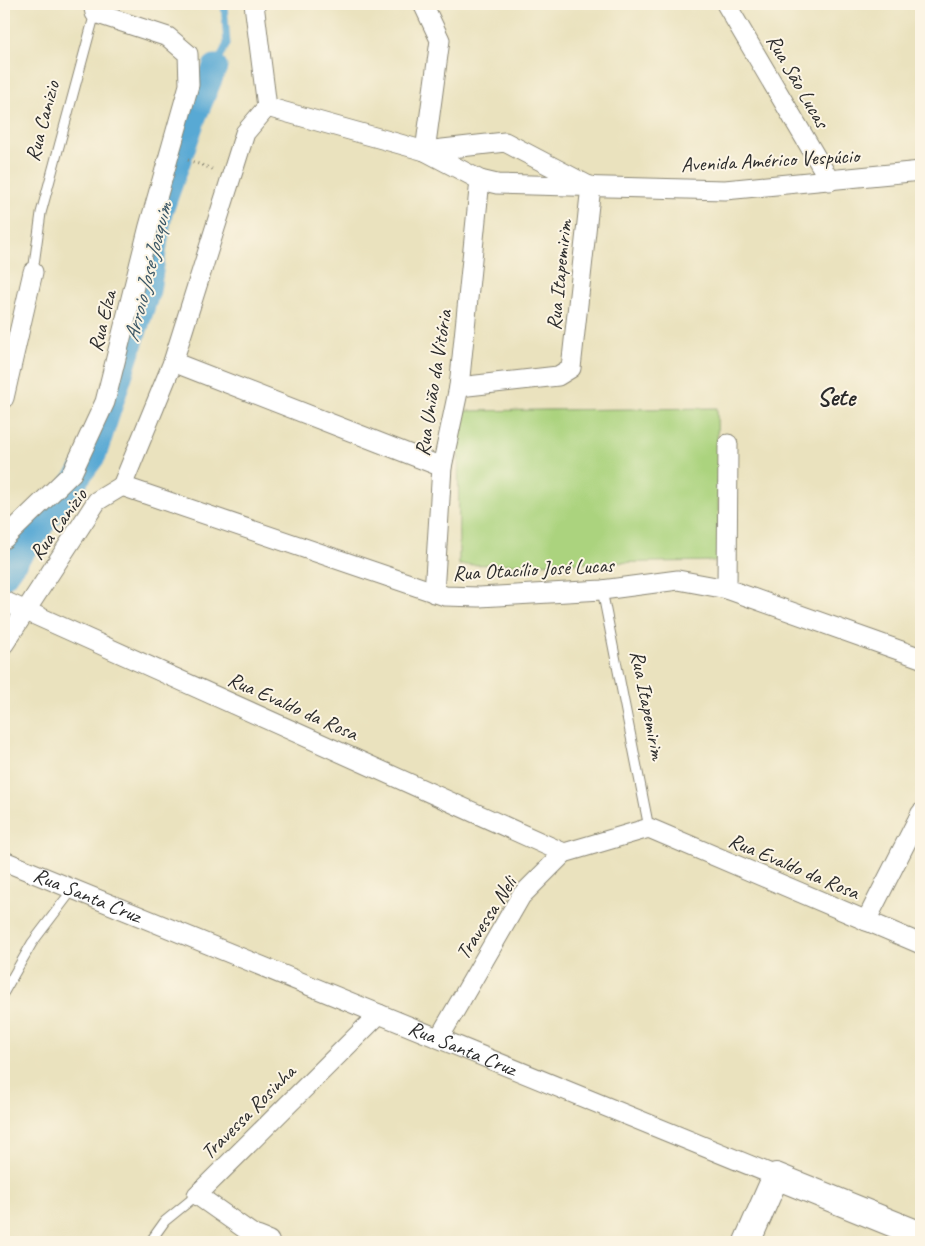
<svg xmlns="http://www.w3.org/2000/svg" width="925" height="1246" viewBox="0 0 925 1246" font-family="Caveat,sans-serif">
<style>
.pitch{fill:#abd37e;stroke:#6b7f54}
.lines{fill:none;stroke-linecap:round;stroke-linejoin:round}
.stream{stroke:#59a9d4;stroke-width:7}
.canal{stroke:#59a9d4;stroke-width:25}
.service-casing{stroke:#8a8674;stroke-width:11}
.minor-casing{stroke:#8a8674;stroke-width:21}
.tertiary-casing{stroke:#8a8674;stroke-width:24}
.secondary-casing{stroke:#8a8674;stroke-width:28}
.path{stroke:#8a8674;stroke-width:3;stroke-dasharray:1 4;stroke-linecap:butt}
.service{stroke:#fff;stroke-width:9}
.minor{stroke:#fff;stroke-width:19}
.tertiary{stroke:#fff;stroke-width:22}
.secondary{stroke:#fff;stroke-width:26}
.labels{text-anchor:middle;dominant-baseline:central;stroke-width:4;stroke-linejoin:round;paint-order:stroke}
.street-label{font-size:21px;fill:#2b2b2b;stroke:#fcf5e5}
.water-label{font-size:22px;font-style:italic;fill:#3b5766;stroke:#fcf5e5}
.district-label{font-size:26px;font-weight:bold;fill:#2b2b2b;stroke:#fcf5e5}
</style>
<rect width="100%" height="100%" fill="#fcf5e5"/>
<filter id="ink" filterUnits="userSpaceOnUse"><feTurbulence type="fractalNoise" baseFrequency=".02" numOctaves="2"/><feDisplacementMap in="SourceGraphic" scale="10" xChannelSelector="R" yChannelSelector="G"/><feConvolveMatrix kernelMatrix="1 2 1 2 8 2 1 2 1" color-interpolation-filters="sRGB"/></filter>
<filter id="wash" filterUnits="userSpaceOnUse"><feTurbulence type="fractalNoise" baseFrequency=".0096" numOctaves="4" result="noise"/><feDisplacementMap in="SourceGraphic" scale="20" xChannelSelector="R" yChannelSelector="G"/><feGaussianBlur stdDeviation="1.12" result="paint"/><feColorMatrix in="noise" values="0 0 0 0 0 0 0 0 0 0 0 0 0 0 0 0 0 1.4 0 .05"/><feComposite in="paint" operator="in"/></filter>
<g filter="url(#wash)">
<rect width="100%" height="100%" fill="#eae2be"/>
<path class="pitch" d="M 717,408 L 719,561 L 459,565 L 458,411 Z"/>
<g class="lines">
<path class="stream" d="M 215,67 L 227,44 L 224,4"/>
<path class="canal" d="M 4,576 L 94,455 L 148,290 L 160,213 L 194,117 L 215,67"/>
</g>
</g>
<g filter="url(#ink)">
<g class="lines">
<defs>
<path id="service" d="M 33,272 L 41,213 L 95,13
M 602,590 L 649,828
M 4,992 L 32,943 L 73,889
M 150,1242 L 165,1221 L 197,1195"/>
<g id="minor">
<path d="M 254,4 L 267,107"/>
<path d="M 423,4 L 440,40 L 425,151"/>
<path d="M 726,4 L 830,181"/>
<path d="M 267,107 L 425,151 L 480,180 L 497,184 L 725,190 L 921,171"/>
<path d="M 425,151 L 505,142 L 587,185"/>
<path d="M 173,362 L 442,467"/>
<path d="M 459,387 L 558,376 L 571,368 L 591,186"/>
<path d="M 4,398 L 33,272"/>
<path d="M 122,486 L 445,596 L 479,597 L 602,590 L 678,580 L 727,589 L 921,658"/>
<path d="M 122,486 L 173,362 L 245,133 L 267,107"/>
<path d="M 4,539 L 72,473 L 105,402 L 149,226 L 189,85 L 188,54 L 168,37 L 95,13 L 93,4"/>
<path d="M 727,589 L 728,444"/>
<path d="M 434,593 L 442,467 L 459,387 L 480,180"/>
<path d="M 4,601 L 564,853"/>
<path d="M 4,644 L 97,501 L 122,486"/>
<path id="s1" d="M 4,861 L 776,1176"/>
<path d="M 866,921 L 921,813"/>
<path d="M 439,1038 L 521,896 L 564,853 L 649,828 L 921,944"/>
<path d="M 258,1238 L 197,1195 L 379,1014"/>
</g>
<path id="tertiary" d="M 254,1242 L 258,1238 L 268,1242"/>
<path id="secondary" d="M 747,1242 L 776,1176 L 921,1235"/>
</defs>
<use href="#service" class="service-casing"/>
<use href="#minor" class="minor-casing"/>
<use href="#tertiary" class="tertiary-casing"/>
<use href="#secondary" class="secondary-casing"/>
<path class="path" d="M 188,160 L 212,169"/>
<use href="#service" class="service"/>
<use href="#minor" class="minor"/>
<use href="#tertiary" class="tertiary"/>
<use href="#secondary" class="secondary"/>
</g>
</g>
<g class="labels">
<g class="street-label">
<text transform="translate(798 81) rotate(60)">Rua São Lucas</text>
<text transform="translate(42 121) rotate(-75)">Rua Canizio</text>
<text transform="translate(770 160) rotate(-3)">Avenida Américo Vespúcio</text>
<text transform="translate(559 275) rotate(-84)">Rua Itapemirim</text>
<text transform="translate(102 321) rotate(-76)">Rua Elza</text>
<text transform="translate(433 383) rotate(-81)">Rua União da Vitória</text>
<text transform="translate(58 524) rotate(-54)">Rua Canizio</text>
<text transform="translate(533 569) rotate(-3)">Rua Otacílio José Lucas</text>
<text transform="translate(648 705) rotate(79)">Rua Itapemirim</text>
<text transform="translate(293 706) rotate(24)">Rua Evaldo da Rosa</text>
<text transform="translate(794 866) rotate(23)">Rua Evaldo da Rosa</text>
<text stroke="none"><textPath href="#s1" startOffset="90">Rua Santa Cruz</textPath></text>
<text transform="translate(486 918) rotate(-57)">Travessa Neli</text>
<text stroke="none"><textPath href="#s1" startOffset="495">Rua Santa Cruz</textPath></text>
<text transform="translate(248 1112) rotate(-45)">Travessa Rosinha</text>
</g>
<g class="water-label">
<text transform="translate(148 272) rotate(-76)">Arroio José Joaquim</text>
</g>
<g class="district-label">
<text x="836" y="396">Sete</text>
</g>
</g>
<rect width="925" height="1246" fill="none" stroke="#fcf5e5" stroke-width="20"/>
</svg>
